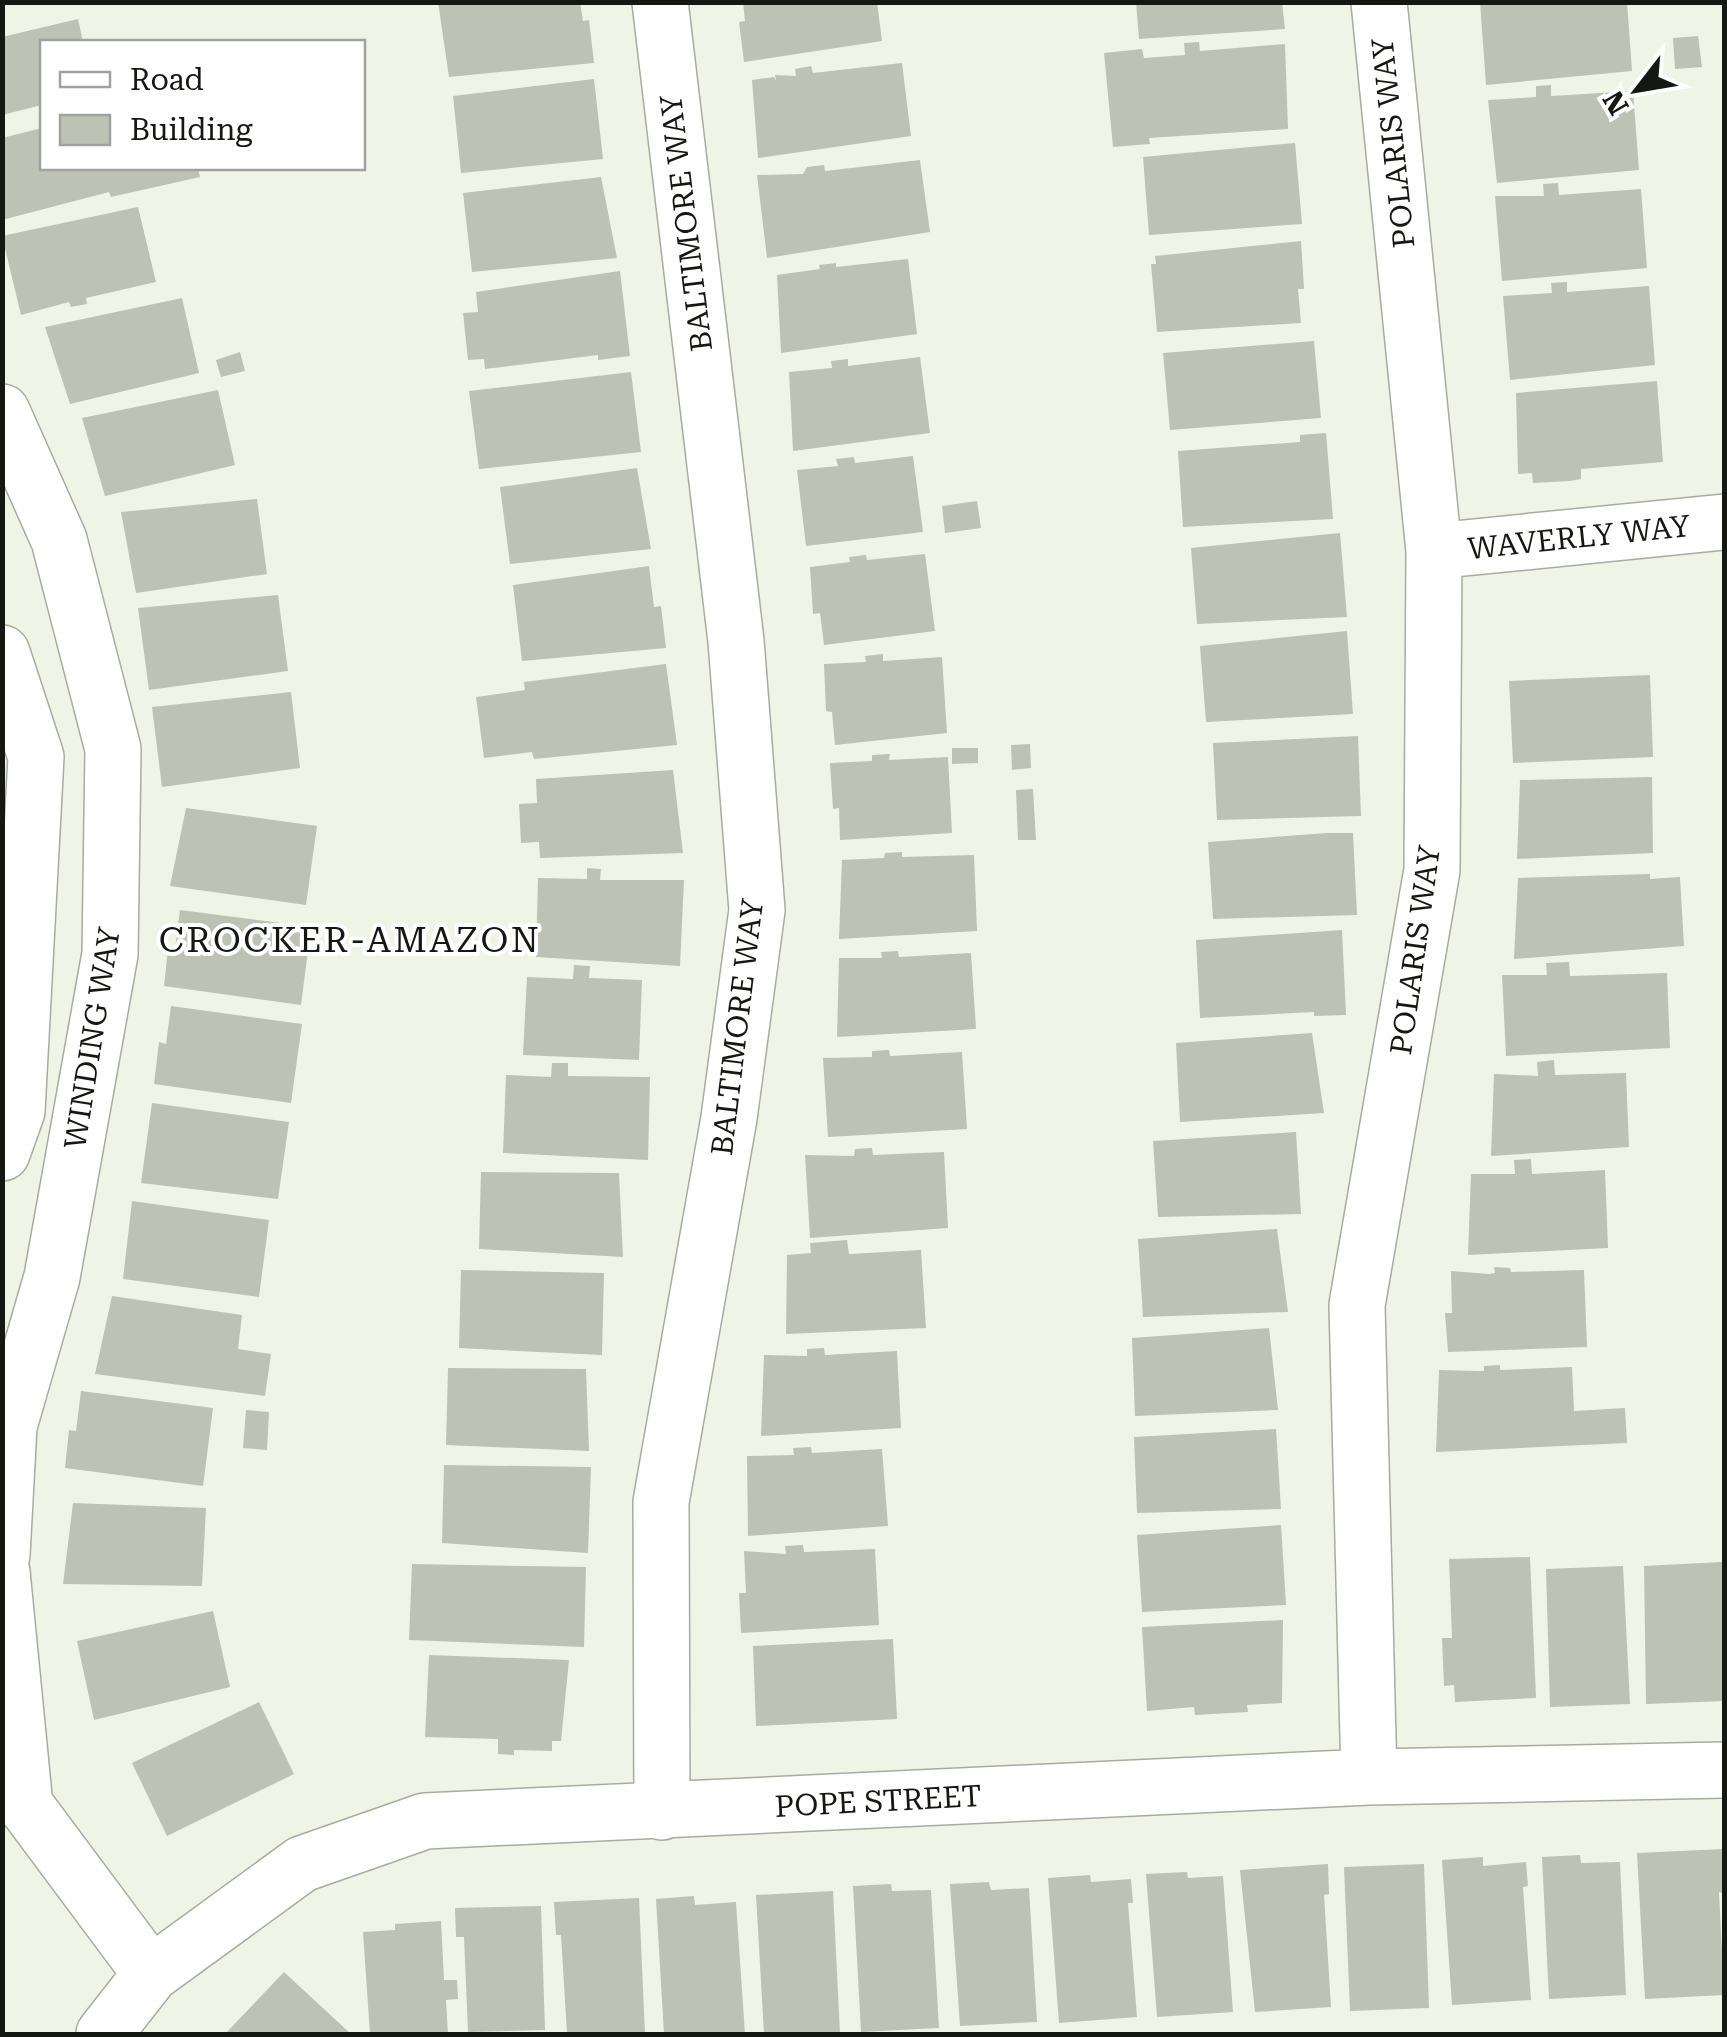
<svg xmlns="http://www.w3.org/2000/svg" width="1727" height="2037" viewBox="0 0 1727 2037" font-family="'Roboto Serif',serif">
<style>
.building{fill:#bdc2b4}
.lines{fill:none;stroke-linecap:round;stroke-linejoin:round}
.minor-casing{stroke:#a8ac9e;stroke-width:58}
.minor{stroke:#fff;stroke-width:55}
.labels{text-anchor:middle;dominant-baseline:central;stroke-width:8;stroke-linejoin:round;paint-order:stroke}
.street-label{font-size:30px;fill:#151712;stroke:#fff}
.quarter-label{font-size:35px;letter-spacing:2.5px;fill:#151712;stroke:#fff}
</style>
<rect width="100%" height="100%" fill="#f0f4e6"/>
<path class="building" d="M 438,2 L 580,2 L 583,21 L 589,20 L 594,63 L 449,77 Z
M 743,2 L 877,2 L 882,41 L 744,62 L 739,22 L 745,21 Z
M 1136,2 L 1282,2 L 1285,29 L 1139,39 Z
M 1480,2 L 1627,2 L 1632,71 L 1486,85 Z
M 78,19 L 83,42 L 42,42 L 42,105 L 2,115 L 2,37 Z
M 1698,36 L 1702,67 L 1675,69 L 1673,38 Z
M 1199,42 L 1200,51 L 1285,44 L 1288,129 L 1149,138 L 1150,144 L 1113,147 L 1104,53 L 1142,49 L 1144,58 L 1185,55 L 1184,43 Z
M 902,63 L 911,136 L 758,158 L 752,80 L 774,77 L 776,81 L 775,75 L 796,76 L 795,69 L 811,66 L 813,73 Z
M 594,79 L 603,159 L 461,173 L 453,96 Z
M 1551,85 L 1551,96 L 1633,91 L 1639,170 L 1497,183 L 1488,100 L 1536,97 L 1536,86 Z
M 42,128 L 42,168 L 198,168 L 200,177 L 111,197 L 109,192 L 2,220 L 2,138 Z
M 1295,143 L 1302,224 L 1149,235 L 1143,157 Z
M 920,160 L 930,232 L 767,258 L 757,175 L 803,174 L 807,167 L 824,165 L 825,171 Z
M 601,177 L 617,258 L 472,272 L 463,193 Z
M 1558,183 L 1559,195 L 1641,189 L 1647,268 L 1502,281 L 1495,196 L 1544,196 L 1543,184 Z
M 138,207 L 156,282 L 86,298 L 87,304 L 71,307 L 69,302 L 21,315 L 2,236 Z
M 1301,241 L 1304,289 L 1298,289 L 1301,323 L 1157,332 L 1151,264 L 1156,264 L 1155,256 Z
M 908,259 L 917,334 L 781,353 L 777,275 L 820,269 L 819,265 L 836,263 L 836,267 Z
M 620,271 L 630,356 L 598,360 L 598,355 L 485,369 L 484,359 L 468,360 L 463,313 L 478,312 L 476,292 Z
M 1567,282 L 1567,292 L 1649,286 L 1655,365 L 1510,380 L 1503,296 L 1552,293 L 1551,283 Z
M 182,298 L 199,373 L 70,404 L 45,327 Z
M 1314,341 L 1321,418 L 1170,430 L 1163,353 Z
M 240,352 L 245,371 L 221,377 L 216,360 Z
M 920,357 L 930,433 L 793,451 L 789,372 L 832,368 L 831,361 L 848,359 L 848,366 Z
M 631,372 L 641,452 L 479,469 L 469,391 Z
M 1657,381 L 1663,462 L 1581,469 L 1581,479 L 1570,481 L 1533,483 L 1532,473 L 1518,474 L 1516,393 Z
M 218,390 L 235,465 L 105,496 L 82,418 Z
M 1326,433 L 1333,519 L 1183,527 L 1178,451 L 1300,442 L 1300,435 Z
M 913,456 L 923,532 L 806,546 L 797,470 L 838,466 L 836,459 L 854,457 L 855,463 Z
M 637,468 L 651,549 L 510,564 L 500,487 Z
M 257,499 L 267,574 L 136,593 L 121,512 Z
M 977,501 L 981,528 L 945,533 L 942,506 Z
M 1340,533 L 1347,617 L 1197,624 L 1191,548 Z
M 925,554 L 935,631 L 824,645 L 820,613 L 813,614 L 810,567 L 850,562 L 849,557 L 866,555 L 867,560 Z
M 649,566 L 654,607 L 661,606 L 666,648 L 522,661 L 513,585 Z
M 278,595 L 288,671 L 149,690 L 138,608 Z
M 1347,631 L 1353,714 L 1206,722 L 1200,646 Z
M 883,654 L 883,661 L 942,657 L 947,733 L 835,745 L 832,712 L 826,711 L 824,664 L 866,662 L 865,656 Z
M 666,664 L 677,745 L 534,759 L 532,752 L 484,758 L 476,697 L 525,690 L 524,682 Z
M 1650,675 L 1653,757 L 1513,763 L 1509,681 Z
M 291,692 L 300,768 L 162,787 L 152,707 Z
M 1358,736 L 1361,816 L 1217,820 L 1213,743 Z
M 1030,744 L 1031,768 L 1012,770 L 1011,745 Z
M 952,748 L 978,748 L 978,763 L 952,764 Z
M 890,754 L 889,760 L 948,757 L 952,833 L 840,840 L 839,808 L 833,809 L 830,763 L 872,761 L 872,755 Z
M 673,770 L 683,853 L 540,858 L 539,842 L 521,843 L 519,804 L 537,803 L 536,779 Z
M 1652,777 L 1653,853 L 1517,859 L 1520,780 Z
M 1033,789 L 1036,840 L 1018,840 L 1016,790 Z
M 186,808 L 317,826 L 306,905 L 170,886 Z
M 1327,833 L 1353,833 L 1357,915 L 1213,919 L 1208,842 Z
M 902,852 L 902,857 L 974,855 L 977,931 L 839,939 L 842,860 L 884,858 L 885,853 Z
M 587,868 L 601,869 L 600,880 L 684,880 L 680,966 L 536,957 L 538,878 L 587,879 Z
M 1650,874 L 1650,879 L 1680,877 L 1684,946 L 1514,959 L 1518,878 Z
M 180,910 L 311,927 L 301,1005 L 164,986 L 168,949 L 175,950 Z
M 1342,930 L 1346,1015 L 1314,1016 L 1314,1012 L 1200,1018 L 1196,940 Z
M 898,951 L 899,957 L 971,953 L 976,1029 L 837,1037 L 839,958 L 882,958 L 881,952 Z
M 1569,962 L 1570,976 L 1667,973 L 1670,1048 L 1506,1056 L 1502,975 L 1547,975 L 1546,963 Z
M 574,965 L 590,966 L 589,978 L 642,980 L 639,1060 L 523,1055 L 527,977 L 573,979 Z
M 171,1006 L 302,1024 L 291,1103 L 154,1084 L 159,1042 L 166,1044 Z
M 1312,1033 L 1324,1113 L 1180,1122 L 1176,1043 Z
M 889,1050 L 890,1056 L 962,1052 L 967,1129 L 828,1137 L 823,1058 L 872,1057 L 872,1051 Z
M 1554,1060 L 1555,1075 L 1626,1073 L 1629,1147 L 1491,1156 L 1494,1074 L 1538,1076 L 1537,1062 Z
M 552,1063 L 568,1063 L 568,1076 L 650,1077 L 648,1160 L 503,1153 L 506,1075 L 551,1077 Z
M 152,1103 L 289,1122 L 278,1199 L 141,1183 Z
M 1296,1132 L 1301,1214 L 1158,1217 L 1153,1141 Z
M 872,1148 L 873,1155 L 944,1152 L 948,1228 L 810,1238 L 805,1155 L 854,1156 L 855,1149 Z
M 1531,1159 L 1532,1174 L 1605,1170 L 1608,1248 L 1468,1255 L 1471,1174 L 1515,1174 L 1514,1160 Z
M 481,1172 L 619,1173 L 623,1257 L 479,1249 Z
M 132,1201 L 269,1220 L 259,1297 L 123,1279 Z
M 1277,1229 L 1288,1312 L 1143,1317 L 1138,1239 Z
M 847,1240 L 849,1254 L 921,1250 L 926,1328 L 786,1334 L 787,1255 L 811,1253 L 810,1243 Z
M 1494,1267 L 1510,1268 L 1511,1272 L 1584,1270 L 1587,1347 L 1448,1352 L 1445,1313 L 1452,1313 L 1451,1271 L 1489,1274 L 1495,1273 Z
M 461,1270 L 604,1273 L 602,1355 L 459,1348 Z
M 112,1296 L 242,1315 L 238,1349 L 271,1354 L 265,1396 L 95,1374 Z
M 1269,1328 L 1278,1410 L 1135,1416 L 1132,1338 Z
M 824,1348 L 825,1355 L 897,1351 L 901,1428 L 761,1436 L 764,1355 L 807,1356 L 807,1349 Z
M 1500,1365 L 1500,1370 L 1572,1367 L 1574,1411 L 1625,1408 L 1627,1443 L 1436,1452 L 1439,1370 L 1478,1371 L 1484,1371 L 1484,1366 Z
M 448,1368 L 586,1369 L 589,1451 L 446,1445 Z
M 81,1391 L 213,1408 L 203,1486 L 65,1468 L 69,1430 L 76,1431 Z
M 246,1410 L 269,1412 L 267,1450 L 243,1448 Z
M 1276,1429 L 1281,1509 L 1137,1513 L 1134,1437 Z
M 811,1447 L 812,1453 L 882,1449 L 888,1526 L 748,1536 L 747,1456 L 794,1455 L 793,1448 Z
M 444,1465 L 591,1467 L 588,1553 L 442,1543 Z
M 73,1503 L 206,1508 L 202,1586 L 63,1584 Z
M 1281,1525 L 1286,1605 L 1142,1612 L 1137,1535 Z
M 803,1545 L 804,1552 L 875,1549 L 879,1625 L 741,1633 L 739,1593 L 746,1593 L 744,1551 L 786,1554 L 785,1546 Z
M 1530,1557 L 1536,1698 L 1455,1702 L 1454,1685 L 1444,1686 L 1442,1638 L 1452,1638 L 1449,1559 Z
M 1722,1562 L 1724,1701 L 1646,1704 L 1644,1566 Z
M 412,1564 L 586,1567 L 584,1647 L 409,1640 Z
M 1623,1566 L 1630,1704 L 1550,1707 L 1546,1569 Z
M 213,1611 L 230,1687 L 94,1720 L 77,1641 Z
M 1283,1620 L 1282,1703 L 1247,1705 L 1248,1712 L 1195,1715 L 1194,1707 L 1147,1711 L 1142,1627 Z
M 893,1639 L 897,1719 L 756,1726 L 753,1646 Z
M 429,1655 L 569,1660 L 561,1741 L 552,1741 L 552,1751 L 514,1750 L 514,1755 L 498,1754 L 498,1739 L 425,1737 Z
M 259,1702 L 294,1774 L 167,1836 L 132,1763 Z
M 1723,1849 L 1724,1893 L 1719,1892 L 1724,1995 L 1645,1999 L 1637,1853 Z
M 1580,1855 L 1581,1863 L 1620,1862 L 1626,1995 L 1549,1999 L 1542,1857 Z
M 1483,1857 L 1483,1866 L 1526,1862 L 1528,1886 L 1523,1887 L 1531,2000 L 1452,2005 L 1442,1860 Z
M 1328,1864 L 1329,1894 L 1324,1895 L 1331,2007 L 1255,2012 L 1240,1870 Z
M 1424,1864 L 1429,2008 L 1350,2011 L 1344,1867 Z
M 1187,1872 L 1188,1878 L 1223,1876 L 1233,2012 L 1157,2017 L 1146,1874 Z
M 1090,1875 L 1091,1882 L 1131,1879 L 1133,1903 L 1128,1903 L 1137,2017 L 1059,2023 L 1048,1878 Z
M 989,1882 L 991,1890 L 1029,1888 L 1037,2022 L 960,2026 L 950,1884 Z
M 891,1884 L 892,1891 L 931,1890 L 939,2028 L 861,2032 L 853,1886 Z
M 833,1891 L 840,2034 L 764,2034 L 756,1895 Z
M 694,1896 L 695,1905 L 736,1902 L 745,2034 L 664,2034 L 656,1899 Z
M 639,1898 L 645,2034 L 567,2034 L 561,1935 L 556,1935 L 554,1902 Z
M 541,1906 L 545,2030 L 468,2032 L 464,1937 L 456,1937 L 455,1908 Z
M 441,1921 L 444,1980 L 457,1980 L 458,1999 L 446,2000 L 448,2034 L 370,2034 L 363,1932 L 395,1930 L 395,1924 Z
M 284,1972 L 351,2034 L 225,2034 Z"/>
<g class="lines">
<defs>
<path id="minor" d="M 660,2 L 736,641 L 757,910 L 729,1118 L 661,1502 L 662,1812
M 2,412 L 59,540 L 113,749 L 110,954 L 52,1277 L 9,1426 L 2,1555
M 1434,551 L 1724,522
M 2,653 L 36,757 L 17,1111 L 2,1153
M 2,1572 L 25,1806
M 2,1774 L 151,1974
M 1369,1777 L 1357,1305 L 1432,870 L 1434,551 L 1379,2
M 104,2034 L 151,1974 L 302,1864 L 425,1821 L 1369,1777 L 1724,1770"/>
</defs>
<use href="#minor" class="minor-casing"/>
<use href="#minor" class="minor"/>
</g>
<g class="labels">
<g class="street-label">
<text transform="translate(1393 143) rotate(-96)">POLARIS WAY</text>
<text transform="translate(686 223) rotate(-97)">BALTIMORE WAY</text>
<text transform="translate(1579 537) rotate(-6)">WAVERLY WAY</text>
<text transform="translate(1415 950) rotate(-82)">POLARIS WAY</text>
<text transform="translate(737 1027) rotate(-83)">BALTIMORE WAY</text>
<text transform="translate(92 1038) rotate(-81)">WINDING WAY</text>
<text transform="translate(878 1801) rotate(-3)">POPE STREET</text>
</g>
<g class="quarter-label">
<text x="350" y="940">CROCKER-AMAZON</text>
</g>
</g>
<rect width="1727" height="2037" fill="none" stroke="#151712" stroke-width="10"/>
<rect x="40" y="40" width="325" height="130" fill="#ffffff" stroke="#a1a2a0" stroke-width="2.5"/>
<rect x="60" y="72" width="50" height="15" fill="#ffffff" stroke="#a1a2a0" stroke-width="2.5"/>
<text x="130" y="90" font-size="30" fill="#151712">Road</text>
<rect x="60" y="115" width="50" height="30" fill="#bdc2b4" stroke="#a1a2a0" stroke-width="2.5"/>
<text x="130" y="140" font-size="30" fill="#151712">Building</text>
<g transform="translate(1637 90) rotate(239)" stroke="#ffffff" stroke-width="8" paint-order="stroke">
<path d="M0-8L18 38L0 25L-18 38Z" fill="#151712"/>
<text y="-15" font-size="28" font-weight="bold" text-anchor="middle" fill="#151712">N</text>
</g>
</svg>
